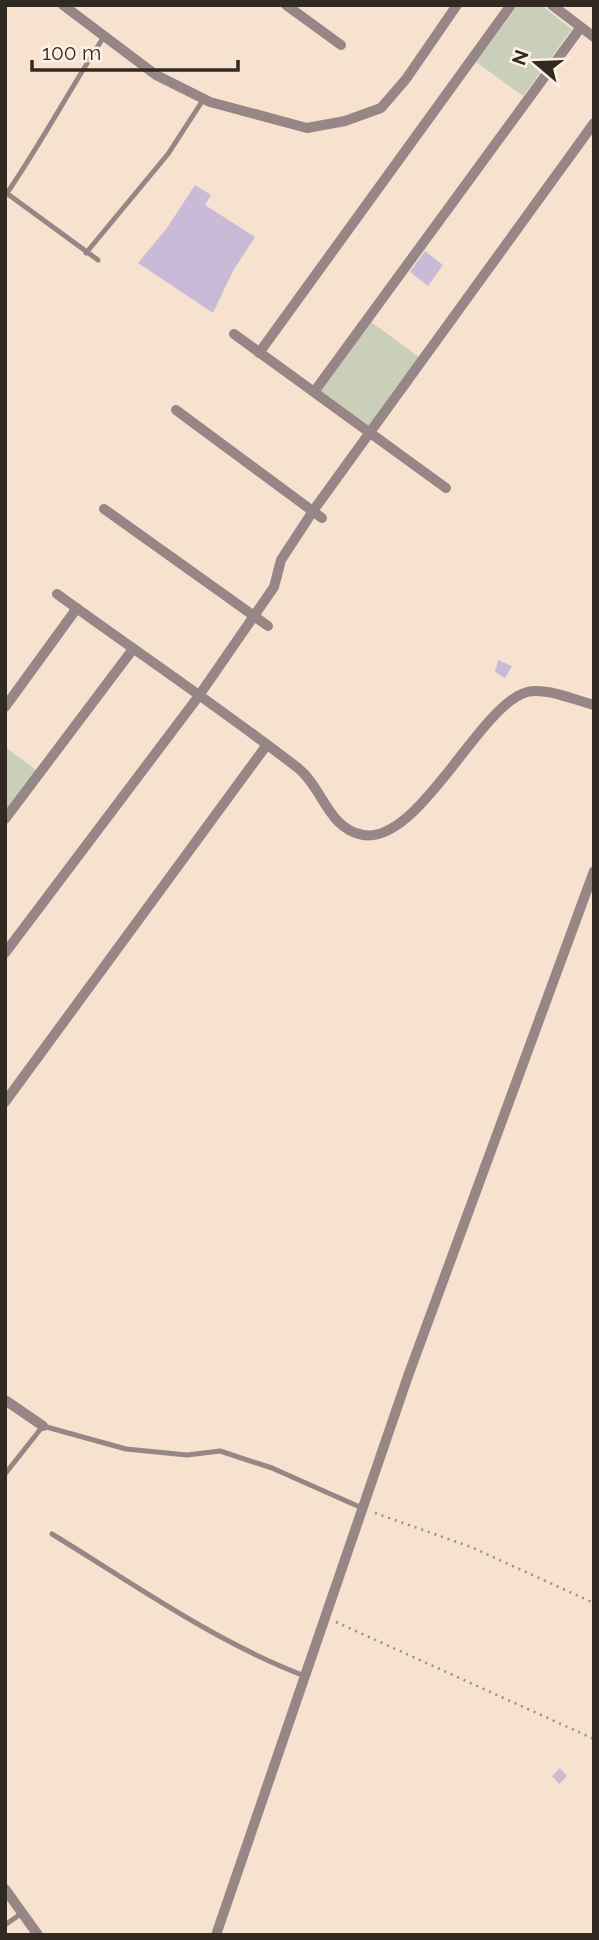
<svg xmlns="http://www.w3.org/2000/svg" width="599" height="1940" viewBox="0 0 599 1940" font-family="Raleway,sans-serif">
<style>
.green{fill:#cacfb9}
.building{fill:#c9bad8}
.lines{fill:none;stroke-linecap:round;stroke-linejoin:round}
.path{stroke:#9c8e80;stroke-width:2.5;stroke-dasharray:2 5;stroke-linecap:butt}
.lane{stroke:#978686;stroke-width:5}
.street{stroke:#978686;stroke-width:10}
</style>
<rect width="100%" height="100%" fill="#f6e2ce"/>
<path class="green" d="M 518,5 L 541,5 L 572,29 L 523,96 L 476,62 Z
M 371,322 L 419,357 L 370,426 L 321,391 Z
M 5,747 L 36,770 L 5,812 Z"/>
<path class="building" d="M 195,185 L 211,195 L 205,205 L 255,237 L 233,271 L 213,313 L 138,263 L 167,228 Z
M 425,251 L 443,265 L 428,286 L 410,272 Z
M 498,660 L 512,666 L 505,678 L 495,672 Z
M 560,1768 L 567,1776 L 559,1784 L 552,1776 Z"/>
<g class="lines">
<path class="path" d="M 375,1513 L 471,1547 L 594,1603
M 336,1622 L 594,1739"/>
<path class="lane" d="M 5,192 L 98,260
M 7,193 C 42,142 71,87 105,35
M 86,253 L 168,154 L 203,100
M 5,1474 L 43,1426 L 126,1449 L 187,1455 L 220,1451 L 272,1468 L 362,1508
M 52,1534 C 134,1584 215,1642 305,1676
M 5,1925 L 22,1913"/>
<path class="street" d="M 63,5 L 156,75 L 210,102 L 307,128 L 345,121 L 381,108 L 406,79 L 457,5
M 286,5 L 341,45
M 552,5 L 594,37
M 234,334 L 446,488
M 259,353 L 511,5
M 314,392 L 581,27
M 176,410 L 322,518
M 104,509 L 268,626
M 57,594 C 137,652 220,708 298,768 C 323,788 328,829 363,835 C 420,844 479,705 527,692 C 546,687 574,700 594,705
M 5,707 L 77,608
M 5,819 L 133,649
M 5,953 L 198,697 L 274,587 L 281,560 L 313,511 L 594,123
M 5,1102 L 266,746
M 5,1400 L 43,1426
M 5,1889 L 38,1935
M 216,1935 L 408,1376 L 594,871"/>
</g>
<rect width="599" height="1940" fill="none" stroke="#312a22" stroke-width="14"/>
<g transform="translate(536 63) rotate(289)" stroke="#fdf1e5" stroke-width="5" paint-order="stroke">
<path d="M0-5L12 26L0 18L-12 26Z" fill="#312a22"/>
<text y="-10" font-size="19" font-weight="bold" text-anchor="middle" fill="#312a22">N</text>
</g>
<path d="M32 60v10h206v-10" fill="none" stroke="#312a22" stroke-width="3.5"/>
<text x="42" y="60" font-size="21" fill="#312a22" stroke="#fdf1e5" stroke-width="5" paint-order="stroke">100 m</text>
</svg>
